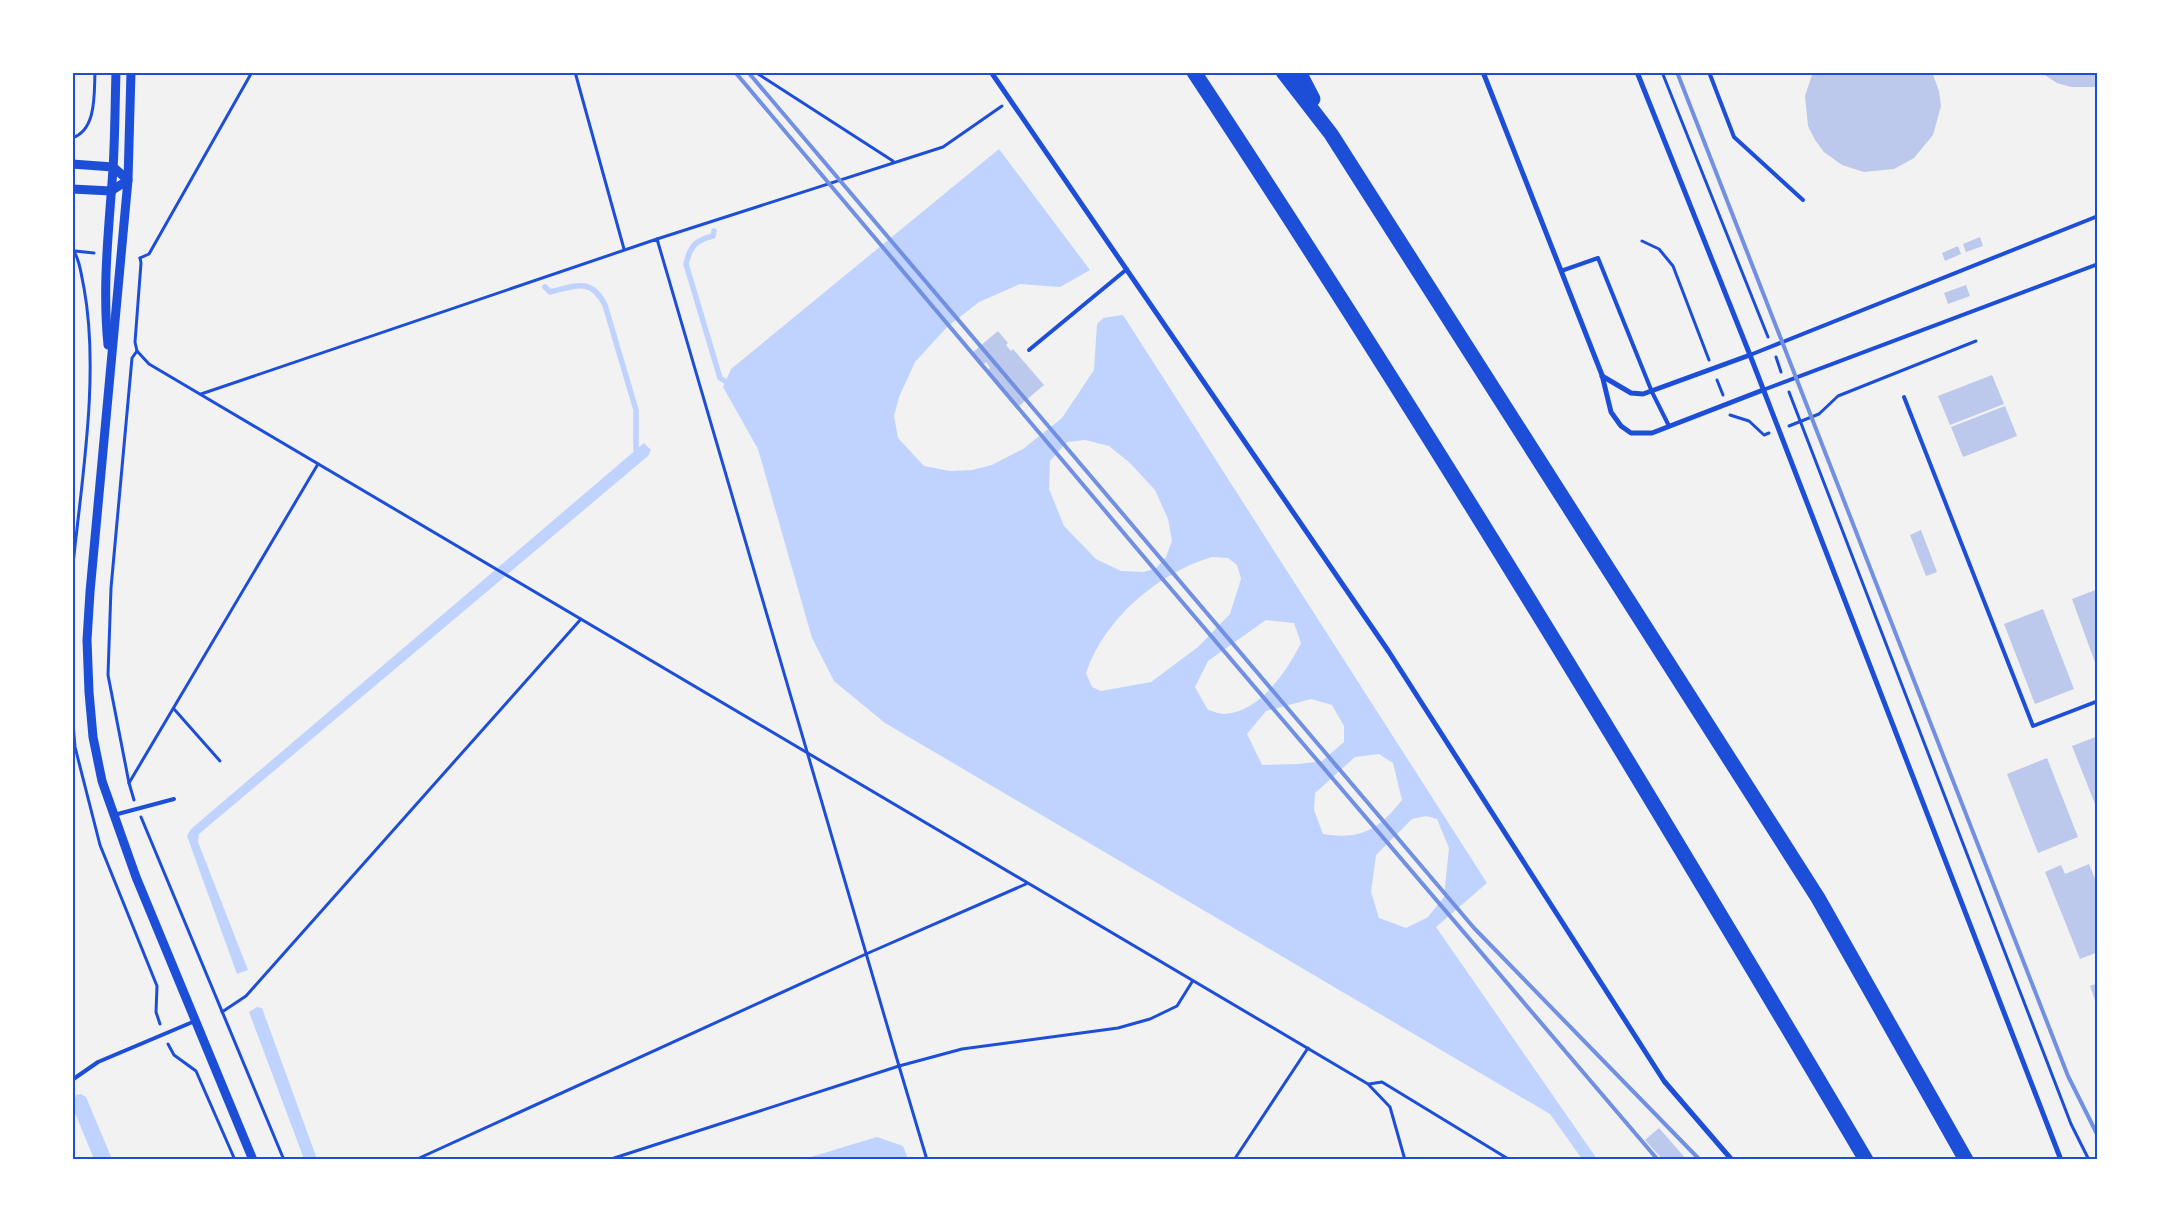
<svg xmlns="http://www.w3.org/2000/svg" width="2170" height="1232" font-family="Jost,sans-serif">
	<rect width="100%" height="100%" fill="#f2f2f2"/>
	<!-- water -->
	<g fill="#bfd3fe" fill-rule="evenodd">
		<path d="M 999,149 L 1090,270 L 1060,287 L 1020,284 L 979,302 L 947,327 L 915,362 L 899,397 L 894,416 L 898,438 L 924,466 L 950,471 L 972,470 L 992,465 L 1023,449 L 1062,418 L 1094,370 L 1097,324 L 1103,318 L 1123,315 L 1487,883 L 1436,927 L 1597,1159 L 1582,1159 L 1550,1114 L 885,723 L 834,681 L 812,638 L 758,449 L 723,387 L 731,369 ZM 1085,440 L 1109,446 L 1130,463 L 1155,490 L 1168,519 L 1172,541 L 1166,557 L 1156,568 L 1144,572 L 1121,571 L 1096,559 L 1064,526 L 1049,489 L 1050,461 L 1067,442 ZM 1212,557 L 1228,558 L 1237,565 L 1241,579 L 1230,614 L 1198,647 L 1151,682 L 1101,691 L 1092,687 L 1086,673 C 1104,619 1158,573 1212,557 ZM 1266,620 L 1294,623 L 1301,643 C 1287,671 1260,712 1224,714 C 1219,714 1213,711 1208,710 L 1195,687 L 1208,661 ZM 1311,699 L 1332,705 L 1344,726 L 1344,742 L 1322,761 L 1299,764 L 1262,765 L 1247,734 L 1266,711 ZM 1379,754 L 1393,763 L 1402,800 C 1378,830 1361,840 1323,834 L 1314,810 L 1315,793 L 1355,757 ZM 1426,816 L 1437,819 L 1449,848 L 1444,897 L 1428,917 L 1406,928 L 1379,918 L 1371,892 L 1376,855 L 1412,819 Z"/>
		<path d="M 644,443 L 651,450 L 648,456 L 199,834 L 198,842 L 248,970 L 237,974 L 187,836 L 191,829 Z"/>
		<path d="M 257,1007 L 262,1008 L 317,1159 L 304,1159 L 249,1012 Z"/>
		<path d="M 81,1094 L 86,1097 L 112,1159 L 94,1159 L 73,1108 L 76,1095 Z"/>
		<path d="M 877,1137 L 903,1146 L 908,1159 L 804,1159 Z"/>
	</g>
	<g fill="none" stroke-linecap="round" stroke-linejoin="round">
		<!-- stream -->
		<g stroke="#bfd3fe" stroke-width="5.5">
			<path d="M 714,231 L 713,236 C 696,240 690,246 686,264 L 720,378 L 725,381"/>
			<path d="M 545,287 L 550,292 C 576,286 591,277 605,305 L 636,410 L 636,450"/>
		</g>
	</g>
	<!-- building -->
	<g fill="#bdc9ec">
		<path d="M 1813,72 L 1932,72 L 1939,91 L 1941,106 L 1933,135 L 1914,158 L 1894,169 L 1864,172 L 1842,165 L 1824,152 L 1815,140 L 1808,126 L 1805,96 Z"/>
		<path d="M 2040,72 L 2098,72 L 2098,87 L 2071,87 L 2057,83 Z"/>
		<path d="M 1980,237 L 1983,246 L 1966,252 L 1963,244 Z"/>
		<path d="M 1958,246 L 1961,254 L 1945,261 L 1942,253 Z"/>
		<path d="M 1966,285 L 1970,296 L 1948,304 L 1944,293 Z"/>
		<path d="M 998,331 L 1008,343 L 1006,345 L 1011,351 L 1013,349 L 1044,385 L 1019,406 L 988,370 L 990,368 L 986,362 L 984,364 L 973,352 Z"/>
		<path d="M 1992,375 L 2004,404 L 1950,425 L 1938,396 Z"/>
		<path d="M 2005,406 L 2017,436 L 1963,457 L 1951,427 Z"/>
		<path d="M 1921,530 L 1937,572 L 1926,576 L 1910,535 Z"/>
		<path d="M 2098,589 L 2098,668 L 2097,668 L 2072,599 Z"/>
		<path d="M 2043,609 L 2074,689 L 2035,704 L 2004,624 Z"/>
		<path d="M 2098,736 L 2098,809 L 2097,809 L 2072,746 Z"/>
		<path d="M 2047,758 L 2078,837 L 2038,853 L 2007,774 Z"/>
		<path d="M 2089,864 L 2098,886 L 2098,952 L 2080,959 L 2045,872 L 2061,865 L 2065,874 Z"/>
		<path d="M 2098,983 L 2098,1006 L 2097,1006 L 2090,986 Z"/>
		<path d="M 1659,1128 L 1687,1160 L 1663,1160 L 1645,1140 Z"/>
	</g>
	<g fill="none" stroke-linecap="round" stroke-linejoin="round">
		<!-- path -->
		<g stroke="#1d4ed8" stroke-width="3">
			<path d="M 575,72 L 624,249"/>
			<path d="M 755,72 L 893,161"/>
			<path d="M 1662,72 L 1768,337"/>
			<path d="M 72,138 C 97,130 94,93 95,72"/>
			<path d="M 657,239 L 943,147 L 1002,106"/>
			<path d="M 1642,241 L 1659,249 L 1673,266 L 1709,360"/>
			<path d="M 72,248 C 80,260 81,274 84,288 C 100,376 81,484 72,574"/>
			<path d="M 75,251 L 94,253"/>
			<path d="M 140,258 L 141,263 L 135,342 L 137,351 L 149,364 L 1368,1084 L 1390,1107 L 1405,1160"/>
			<path d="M 140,258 L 149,254 L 252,72"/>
			<path d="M 1776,357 L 1781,372"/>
			<path d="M 1717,380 L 1723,395"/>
			<path d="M 1789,392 L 2071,1124 L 2089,1160"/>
			<path d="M 201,394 L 657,239 L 899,1066 L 962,1049 L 1118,1028 L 1150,1019 L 1177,1006 L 1192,982"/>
			<path d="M 1730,415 L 1749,421 L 1764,435 L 1769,433"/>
			<path d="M 1789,426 L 1819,414 L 1838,396 L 1976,341"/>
			<path d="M 174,709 L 220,761"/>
			<path d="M 72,712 L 75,747 L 100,845 L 157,986 L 156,1012 L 160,1024"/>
			<path d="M 129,783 L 318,464"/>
			<path d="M 134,800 L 129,783 L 108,675 L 111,588 L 132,358 L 137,351"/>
			<path d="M 141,817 L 284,1160"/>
			<path d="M 222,1012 L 246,996 L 581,619"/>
			<path d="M 168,1044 L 174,1055 L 196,1071 L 235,1160"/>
			<path d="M 1369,1084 L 1382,1082 L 1510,1160"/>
			<path d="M 415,1160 L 866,954 L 1026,884"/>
			<path d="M 608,1160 L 899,1066 L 927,1160"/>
			<path d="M 1234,1160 L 1308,1048"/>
		</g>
		<!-- service -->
		<g stroke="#1d4ed8" stroke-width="4">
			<path d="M 1709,72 L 1734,137 L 1803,200"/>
			<path d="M 1561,271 L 1598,258 L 1652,392 L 1669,426"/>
			<path d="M 1029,350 L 1127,269"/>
			<path d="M 1750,355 L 2098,216"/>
			<path d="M 1763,390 L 2098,264"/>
			<path d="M 1904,397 L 2033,726 L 2098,701"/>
			<path d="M 114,815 L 174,799"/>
			<path d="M 72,1080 L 98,1062 L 195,1021"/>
		</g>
		<!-- minor -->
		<g stroke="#1d4ed8" stroke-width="5">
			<path d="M 991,72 L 1389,652 L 1664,1081 L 1732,1160"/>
			<path d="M 1483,72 L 1602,375 L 1611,412 L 1621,426 L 1631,433 L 1652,433 L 1763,390"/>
			<path d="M 1637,72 L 1750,355 L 2061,1160"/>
			<path d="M 1602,376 L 1631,393 L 1643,394 L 1750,355"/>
		</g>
		<!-- tertiary -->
		<g stroke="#1d4ed8" stroke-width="9">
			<path d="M 131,72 L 128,180 L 90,592 L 87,640 L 89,692 L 93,737 L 102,781 L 136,877 L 253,1160"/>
			<path d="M 72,164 L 113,167 L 128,180 L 111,191 L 72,189"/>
			<path d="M 108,345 C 102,285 109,228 113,169 C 115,137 115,104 116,72"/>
		</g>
		<!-- motorway -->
		<g stroke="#1d4ed8" stroke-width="15">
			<path d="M 1194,72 C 1429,428 1649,793 1866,1160"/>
			<path d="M 1283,72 L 1331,134 L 1818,898 L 1966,1160"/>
			<path d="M 1299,72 L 1313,99"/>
		</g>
		<!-- rail -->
		<g stroke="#7290e2" stroke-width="4">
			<path d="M 735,72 L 1160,576 L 1658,1160"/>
			<path d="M 748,72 L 1474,928 L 1700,1160"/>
			<path d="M 1677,72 L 2068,1076 L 2098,1136"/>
		</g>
	</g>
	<!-- border -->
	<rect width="2170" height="1232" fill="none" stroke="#ffffff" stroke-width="148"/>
	<rect x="74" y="74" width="2022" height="1084" fill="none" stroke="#1d4ed8" stroke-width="2"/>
</svg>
